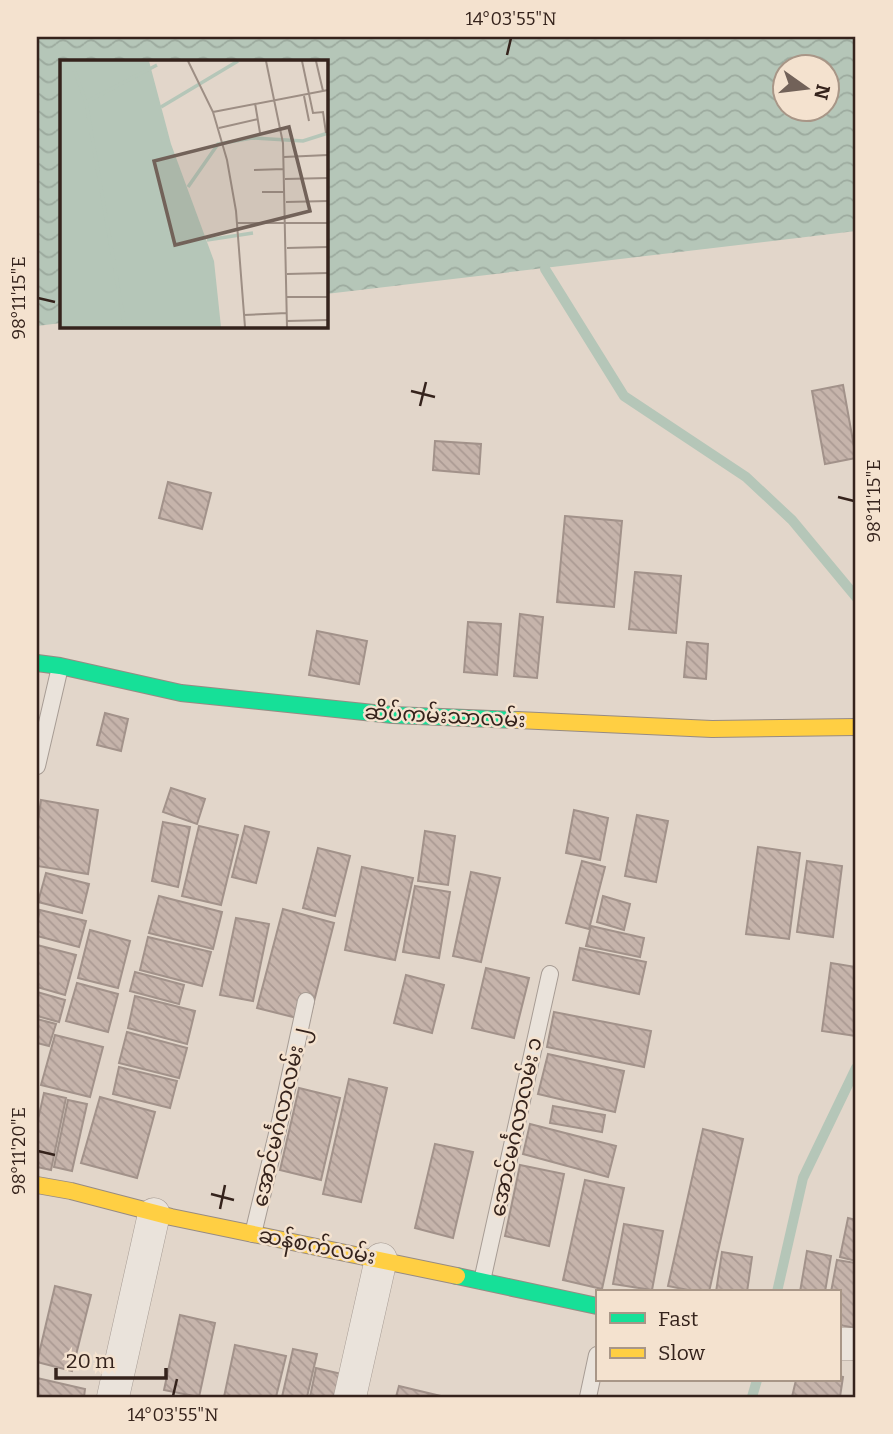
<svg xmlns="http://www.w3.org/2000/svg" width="893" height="1434" font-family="Bitter,'Noto Sans Myanmar',serif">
	<defs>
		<pattern id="water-waves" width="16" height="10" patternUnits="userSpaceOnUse" patternTransform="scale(1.75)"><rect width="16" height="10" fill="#b5c6b8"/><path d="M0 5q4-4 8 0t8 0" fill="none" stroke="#9caa9e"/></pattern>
		<pattern id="building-back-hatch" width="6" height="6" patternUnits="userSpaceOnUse" patternTransform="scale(1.75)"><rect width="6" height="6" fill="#c6b4ab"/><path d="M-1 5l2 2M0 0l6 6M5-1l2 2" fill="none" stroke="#ab9a93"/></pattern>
	</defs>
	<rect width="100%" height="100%" fill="#e2d6ca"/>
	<!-- water -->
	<path fill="url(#water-waves)" fill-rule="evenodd" d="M 37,37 L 856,37 L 856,231 L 326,294 L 326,61 L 61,61 L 61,323 L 37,326 ZM 784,66 L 826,66 L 826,108 L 784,108 Z"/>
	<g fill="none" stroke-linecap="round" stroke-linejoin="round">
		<!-- stream -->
		<g stroke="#b5c6b8" stroke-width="10">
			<path d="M 545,269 L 624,396 L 746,477 L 792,520 L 856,597"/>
			<path d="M 777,1292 L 803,1178 L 856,1068"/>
			<path d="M 752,1397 L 757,1380"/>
		</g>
	</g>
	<!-- building -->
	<g fill="url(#building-back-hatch)" stroke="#a2928a" stroke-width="2">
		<path d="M 843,385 L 856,458 L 825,464 L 812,391 Z"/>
		<path d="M 435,441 L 481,444 L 479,474 L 433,470 Z"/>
		<path d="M 168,482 L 211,493 L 202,529 L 159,518 Z"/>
		<path d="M 565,516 L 622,521 L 614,607 L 557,602 Z"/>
		<path d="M 635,572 L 681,576 L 676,633 L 629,629 Z"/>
		<path d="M 520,614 L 543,617 L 537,678 L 514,676 Z"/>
		<path d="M 468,622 L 501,624 L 497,675 L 464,672 Z"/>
		<path d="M 317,631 L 367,641 L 359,684 L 309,675 Z"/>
		<path d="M 687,642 L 708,644 L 706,679 L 684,677 Z"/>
		<path d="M 105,713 L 128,719 L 121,751 L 97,745 Z"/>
		<path d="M 171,788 L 205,799 L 197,824 L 163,812 Z"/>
		<path d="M 41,800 L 98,810 L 88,874 L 37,866 L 37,828 Z"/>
		<path d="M 574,810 L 608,818 L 600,860 L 566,853 Z"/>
		<path d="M 637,815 L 668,821 L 656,882 L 625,876 Z"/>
		<path d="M 163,822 L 190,827 L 178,887 L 152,881 Z"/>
		<path d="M 199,826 L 238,835 L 221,905 L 182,896 Z"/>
		<path d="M 245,826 L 269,832 L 256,883 L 232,877 Z"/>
		<path d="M 425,831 L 455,836 L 448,885 L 418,881 Z"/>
		<path d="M 758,847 L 800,853 L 789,939 L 746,934 Z"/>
		<path d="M 318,848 L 350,856 L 335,916 L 303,908 Z"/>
		<path d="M 582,861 L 605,867 L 589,929 L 566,923 Z"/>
		<path d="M 807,861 L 842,866 L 833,937 L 797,932 Z"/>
		<path d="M 362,867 L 413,878 L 395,960 L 345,950 Z"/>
		<path d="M 471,872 L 500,878 L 481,962 L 453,956 Z"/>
		<path d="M 46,873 L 89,884 L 82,913 L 38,902 Z"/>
		<path d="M 415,886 L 450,892 L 439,958 L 403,952 Z"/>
		<path d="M 159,896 L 222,912 L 213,949 L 149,933 Z"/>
		<path d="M 603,896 L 630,904 L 624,930 L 597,922 Z"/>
		<path d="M 283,909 L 334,923 L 309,1021 L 257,1008 Z"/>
		<path d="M 40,910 L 86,921 L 79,947 L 37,936 L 37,923 Z"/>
		<path d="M 236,918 L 269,924 L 253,1001 L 220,995 Z"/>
		<path d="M 591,926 L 644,938 L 640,957 L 586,946 Z"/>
		<path d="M 90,930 L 130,941 L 118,988 L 78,978 Z"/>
		<path d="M 148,937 L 211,952 L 202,986 L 140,970 Z"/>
		<path d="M 37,945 L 76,955 L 65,995 L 37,987 Z"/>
		<path d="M 580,948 L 646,962 L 639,994 L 573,980 Z"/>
		<path d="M 831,963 L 856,967 L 856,1036 L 822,1031 Z"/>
		<path d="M 486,968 L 529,978 L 514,1038 L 472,1028 Z"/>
		<path d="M 135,972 L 184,985 L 179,1004 L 130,991 Z"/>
		<path d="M 406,975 L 444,985 L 432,1033 L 394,1023 Z"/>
		<path d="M 77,983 L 118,994 L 108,1032 L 66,1021 Z"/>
		<path d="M 37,992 L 65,1000 L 59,1022 L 37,1016 Z"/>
		<path d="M 135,996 L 195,1011 L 187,1044 L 128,1028 Z"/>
		<path d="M 554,1012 L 651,1031 L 644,1067 L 547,1047 Z"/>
		<path d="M 37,1019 L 56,1024 L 49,1046 L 37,1043 Z"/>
		<path d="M 127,1032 L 187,1048 L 179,1078 L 119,1063 Z"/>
		<path d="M 55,1035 L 103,1047 L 90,1097 L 41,1085 Z"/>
		<path d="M 548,1054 L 624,1071 L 615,1112 L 538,1094 Z"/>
		<path d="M 119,1067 L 177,1081 L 170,1108 L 113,1094 Z"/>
		<path d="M 349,1079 L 387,1088 L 361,1202 L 323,1194 Z"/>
		<path d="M 299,1088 L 340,1098 L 321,1180 L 280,1170 Z"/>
		<path d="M 44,1093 L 66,1098 L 51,1170 L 37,1167 L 37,1124 Z"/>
		<path d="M 100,1097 L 155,1112 L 137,1178 L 81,1163 Z"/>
		<path d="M 68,1100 L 87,1104 L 72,1171 L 54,1167 Z"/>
		<path d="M 553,1106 L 605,1115 L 602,1132 L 550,1123 Z"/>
		<path d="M 530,1124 L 616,1146 L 608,1177 L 523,1154 Z"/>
		<path d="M 703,1129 L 743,1139 L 709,1292 L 698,1292 L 668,1286 Z"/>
		<path d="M 435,1144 L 473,1152 L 453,1238 L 415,1228 Z"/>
		<path d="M 520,1165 L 564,1174 L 549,1246 L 505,1236 Z"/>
		<path d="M 585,1180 L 624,1188 L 602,1289 L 563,1280 Z"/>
		<path d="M 848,1218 L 856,1220 L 856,1261 L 840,1257 Z"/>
		<path d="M 624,1224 L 663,1231 L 652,1290 L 613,1284 Z"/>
		<path d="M 807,1251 L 831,1256 L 825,1292 L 800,1292 Z"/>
		<path d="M 722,1252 L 752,1257 L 747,1292 L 716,1292 Z"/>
		<path d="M 837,1260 L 856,1263 L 856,1328 L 839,1325 L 839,1292 L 831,1292 Z"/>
		<path d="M 55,1286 L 91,1295 L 72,1371 L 37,1362 Z"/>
		<path d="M 180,1315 L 215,1323 L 199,1397 L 164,1390 Z"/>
		<path d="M 235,1345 L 286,1356 L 276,1397 L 224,1397 Z"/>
		<path d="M 293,1349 L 317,1354 L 307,1397 L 282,1397 Z"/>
		<path d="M 316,1368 L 350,1376 L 345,1397 L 310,1397 Z"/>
		<path d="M 839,1376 L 843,1377 L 840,1397 L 792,1397 L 796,1380 L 839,1380 Z"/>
		<path d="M 37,1378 L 85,1389 L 84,1397 L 37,1397 Z"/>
		<path d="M 399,1386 L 445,1397 L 396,1397 Z"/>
	</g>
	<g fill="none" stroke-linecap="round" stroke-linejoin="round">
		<defs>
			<g id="lane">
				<path d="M 37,766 L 60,667"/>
				<path d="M 253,1234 L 281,1117 L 306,1001"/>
				<path d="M 482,1281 L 550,974"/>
				<path d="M 588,1397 L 597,1355"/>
			</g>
			<g id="street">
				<path d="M 839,1344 L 856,1344"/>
				<path d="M 113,1397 L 154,1214"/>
				<path d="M 350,1397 L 381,1259"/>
			</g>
			<g id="fast">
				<path d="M 37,663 L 60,666 L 181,693 L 393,715 L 517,720"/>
				<path d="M 457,1276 L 597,1306"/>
			</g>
			<g id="slow">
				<path d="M 517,720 L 712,729 L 856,727"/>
				<path d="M 37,1185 L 71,1191 L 171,1217 L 457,1276"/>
			</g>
		</defs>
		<!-- lane casing -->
		<use href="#lane" stroke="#a79c94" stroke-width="18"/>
		<!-- street casing -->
		<use href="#street" stroke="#a79c94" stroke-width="33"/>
		<!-- fast casing -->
		<use href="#fast" stroke="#978b83" stroke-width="18"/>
		<!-- slow casing -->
		<use href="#slow" stroke="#978b83" stroke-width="18"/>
		<!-- lane -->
		<use href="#lane" stroke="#eae3db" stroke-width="16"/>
		<!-- street -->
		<use href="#street" stroke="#eae3db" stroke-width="32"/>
		<!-- fast -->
		<use href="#fast" stroke="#16e098" stroke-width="16"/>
		<!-- slow -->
		<use href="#slow" stroke="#ffcf43" stroke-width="16"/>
	</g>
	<!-- ticks -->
	<path fill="none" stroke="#35231c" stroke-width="2.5" d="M 507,55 L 511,38M 38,298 L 55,302M 411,391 L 435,397M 420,406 L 426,382M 838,497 L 854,501M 38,1151 L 55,1155M 211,1194 L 234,1200M 220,1209 L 225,1185M 173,1396 L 177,1379"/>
	<g text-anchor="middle" stroke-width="5" stroke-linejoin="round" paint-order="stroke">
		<!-- street labels -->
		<g font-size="21" fill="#35231c" stroke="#f4e2cf">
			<text transform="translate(445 716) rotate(3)" y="7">ဆိပ်ကမ်းသာလမ်း</text>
			<text transform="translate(280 1117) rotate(-77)" y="7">အောင်မင်္ဂလာလမ်း ၂</text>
			<text transform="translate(516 1127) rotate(-78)" y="7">အောင်မင်္ဂလာလမ်း ၁</text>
			<text transform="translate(317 1246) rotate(11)" y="7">ဆန်စက်လမ်း</text>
		</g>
	</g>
	<!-- overview -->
	<g transform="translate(60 60)">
		<rect width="268" height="268" fill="#e2d6ca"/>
		<path d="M 0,1 L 89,1 L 111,84 L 154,201 L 161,267 L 0,267 Z" fill="#b5c6b8"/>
		<path fill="none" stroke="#b5c6b8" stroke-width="3.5" d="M 11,1 L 26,42 L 97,5M 26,42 L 65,267M 101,47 L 178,1M 128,127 L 158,84 L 192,78 L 243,81 L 268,73M 147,180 L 193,173"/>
		<path fill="none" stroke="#9d8e84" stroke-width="2" d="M 128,1 L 153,52 L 167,100 L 176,151 L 185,267M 206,1 L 223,83 L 227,267M 242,1 L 253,53 L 263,52 L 266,73M 256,1 L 263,31M 244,36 L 249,61M 195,43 L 200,73M 153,52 L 268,30M 159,68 L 198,59M 224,97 L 268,95M 194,110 L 224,109M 225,119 L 268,118M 202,132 L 225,132M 226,142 L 268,141M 176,163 L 268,163M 227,188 L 268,187M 227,214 L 268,213M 227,237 L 268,237M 184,255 L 227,253M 227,261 L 268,260"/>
		<path fill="#726259" fill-opacity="0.15" stroke="#726259" stroke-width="3.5" d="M 229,67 L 250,151 L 115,185 L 94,101 Z"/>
		<rect width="268" height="268" fill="none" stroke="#35231c" stroke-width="3.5"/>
	</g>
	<!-- border -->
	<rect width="893" height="1434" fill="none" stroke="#f4e2cf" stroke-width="77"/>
	<!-- legend -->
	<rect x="596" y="1290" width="245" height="91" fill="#f4e2cf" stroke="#a89687" stroke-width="2"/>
	<rect x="610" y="1313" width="35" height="10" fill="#16e098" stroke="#a89687" stroke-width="2"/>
	<text x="658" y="1326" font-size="21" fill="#35231c">Fast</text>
	<rect x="610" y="1348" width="35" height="10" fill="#ffcf43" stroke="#a89687" stroke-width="2"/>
	<text x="658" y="1360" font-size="21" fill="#35231c">Slow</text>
	<!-- north arrow -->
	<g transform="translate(806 88) rotate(104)"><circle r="33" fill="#f4e2cf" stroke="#a89687" stroke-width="2"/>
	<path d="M0-5L12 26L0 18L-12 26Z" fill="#726259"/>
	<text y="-10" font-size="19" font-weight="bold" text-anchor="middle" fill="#35231c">N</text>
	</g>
	<!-- scale -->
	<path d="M56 1368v10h110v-10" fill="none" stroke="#35231c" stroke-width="3.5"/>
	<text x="66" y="1368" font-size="21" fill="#35231c" stroke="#f4e2cf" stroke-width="5" paint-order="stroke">20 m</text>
	<rect x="38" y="38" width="816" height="1358" fill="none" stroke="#35231c" stroke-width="2.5"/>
	<g font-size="18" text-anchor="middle" fill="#35231c">
		<text x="511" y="25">14°03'55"N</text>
		<text transform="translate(19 298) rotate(-90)" y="6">98°11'15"E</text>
		<text transform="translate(874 501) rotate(-90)" y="6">98°11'15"E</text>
		<text transform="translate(19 1151) rotate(-90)" y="6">98°11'20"E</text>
		<text x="173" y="1421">14°03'55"N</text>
	</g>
</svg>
